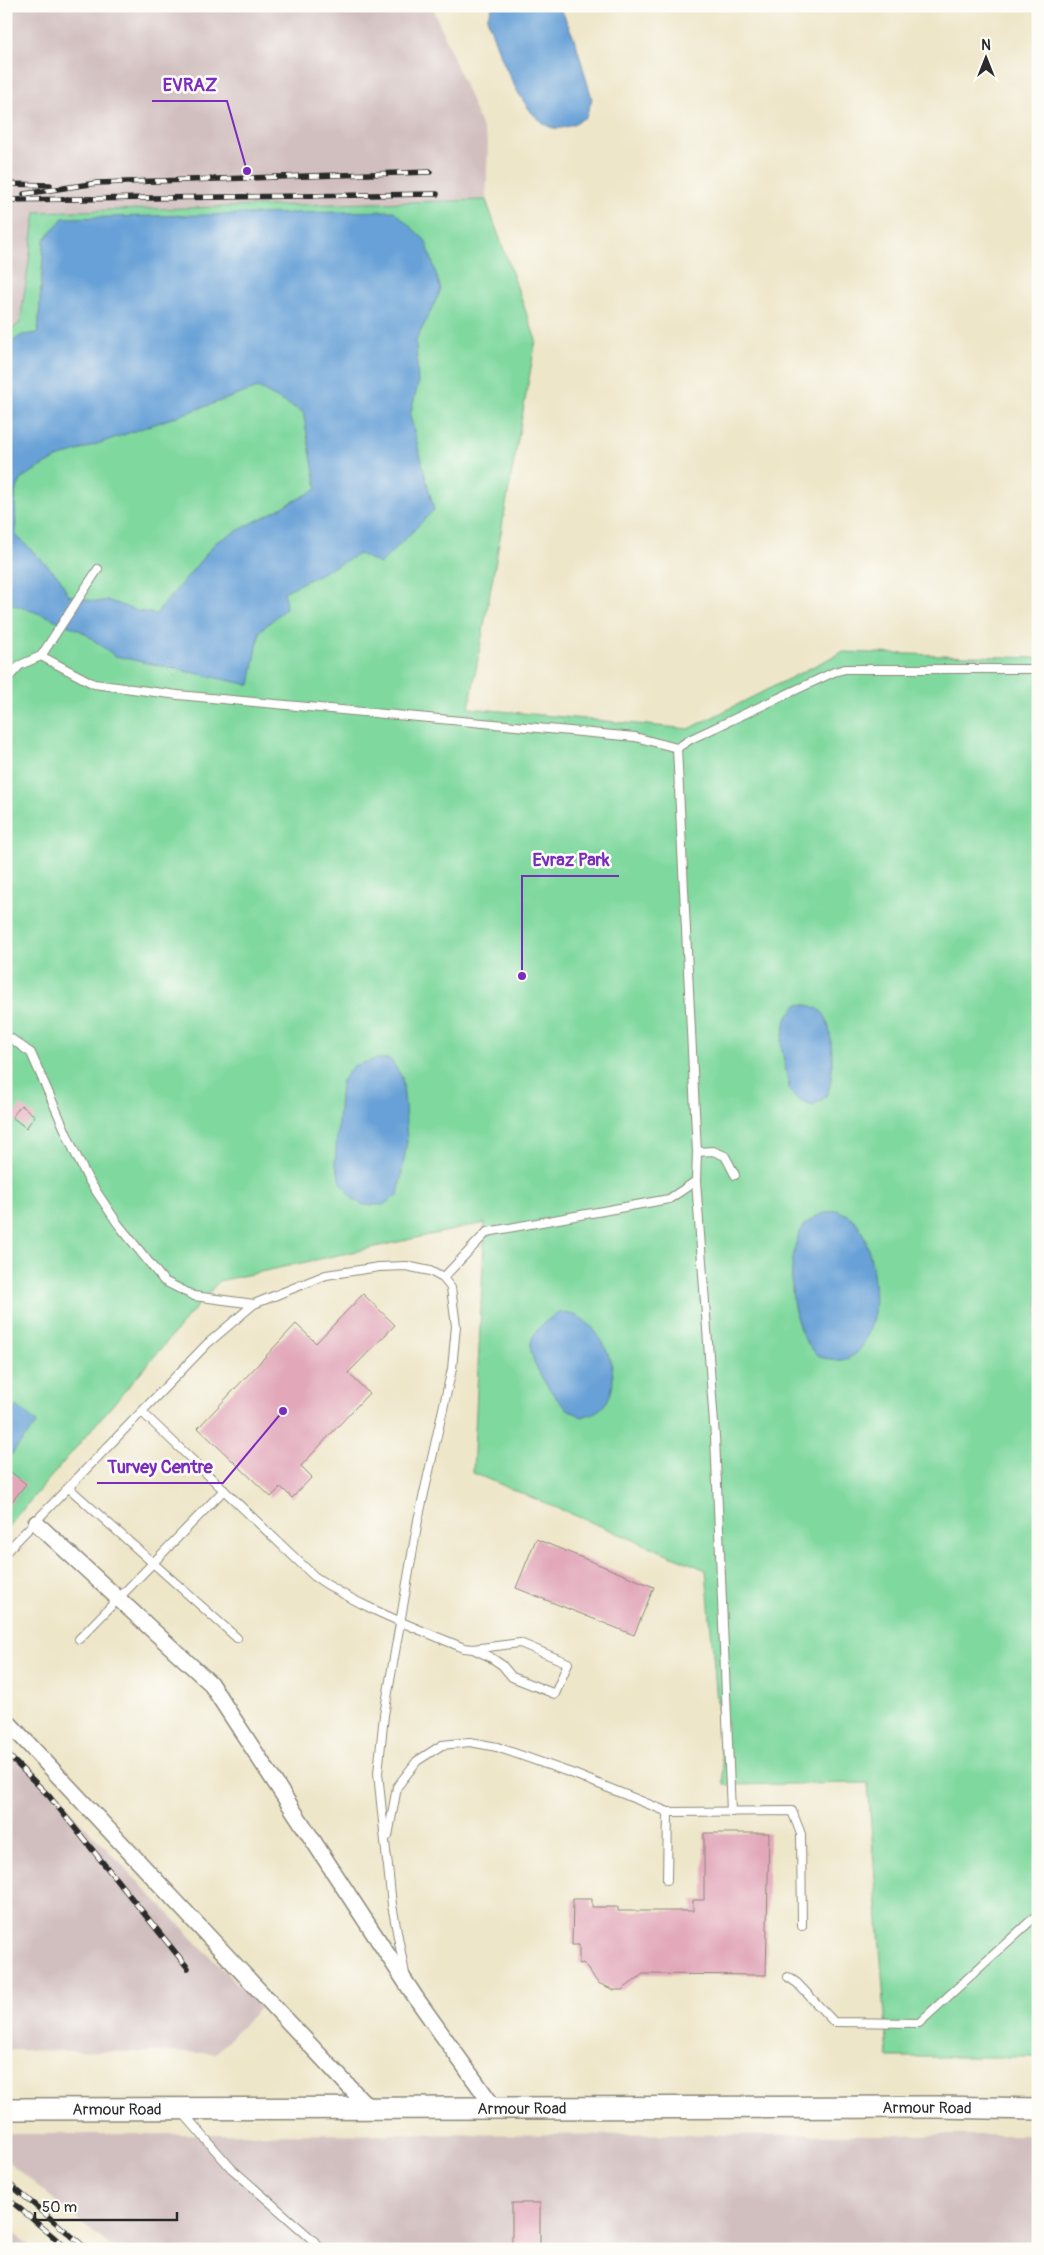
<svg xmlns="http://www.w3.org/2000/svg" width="1044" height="2255" font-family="Pangolin,sans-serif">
	<rect width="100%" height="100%" fill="#fdfcf7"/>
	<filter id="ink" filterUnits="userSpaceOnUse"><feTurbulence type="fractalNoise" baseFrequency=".02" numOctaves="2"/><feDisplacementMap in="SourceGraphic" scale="10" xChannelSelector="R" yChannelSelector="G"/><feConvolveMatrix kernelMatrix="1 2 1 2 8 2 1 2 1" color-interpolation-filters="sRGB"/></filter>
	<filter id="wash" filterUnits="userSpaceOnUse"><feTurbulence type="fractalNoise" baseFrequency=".0096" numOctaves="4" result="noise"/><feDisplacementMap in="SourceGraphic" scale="20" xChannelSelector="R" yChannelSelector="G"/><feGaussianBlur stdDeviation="1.12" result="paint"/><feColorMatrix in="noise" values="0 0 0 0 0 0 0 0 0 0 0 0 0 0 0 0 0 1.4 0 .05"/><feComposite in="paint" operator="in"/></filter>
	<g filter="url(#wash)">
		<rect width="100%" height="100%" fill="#eee6c9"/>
		<!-- industrial -->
		<g fill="#d1bfbf">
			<path d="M 6,6 L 432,6 L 488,142 L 486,200 L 36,212 L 20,323 L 6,333 Z"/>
			<path d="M 6,1745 L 260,2008 L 216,2053 L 6,2050 Z"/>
			<path d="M 6,2134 L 1038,2135 L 1038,2249 L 114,2249 L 6,2160 Z"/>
			<path d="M 6,2226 L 33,2249 L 6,2249 Z"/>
		</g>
		<!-- green -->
		<path fill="#7fd89e" stroke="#558264" d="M 486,200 L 536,340 L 469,708 L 689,729 L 842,652 L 1038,658 L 1038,2057 L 888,2057 L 868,1783 L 724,1785 L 706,1570 L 473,1473 L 485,1223 L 219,1281 L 6,1529 L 6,333 L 20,323 L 36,212 Z"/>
		<!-- water -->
		<g fill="#68a1d7" stroke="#4a6681" fill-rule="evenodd">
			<path d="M 493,6 L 560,6 L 576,43 L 592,99 L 586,117 C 577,122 565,130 553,128 C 522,120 496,46 487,18 Z"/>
			<path d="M 394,211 L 426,241 L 441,290 L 416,341 L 418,385 L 410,415 L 434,510 L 380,564 L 359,554 L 284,592 L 286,608 L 260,631 L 250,685 L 115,656 L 83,632 L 49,617 L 6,602 L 6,346 L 22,335 L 38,333 L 44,240 L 63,218 ZM 258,388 L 303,412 L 317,489 L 216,542 L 156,614 L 137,611 L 107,600 L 97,602 L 68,595 L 60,578 L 16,535 L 15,492 L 23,477 L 57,458 Z"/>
			<path d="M 798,1004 C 808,1005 819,1006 825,1016 C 833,1032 836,1082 825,1097 C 823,1100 816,1103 813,1106 L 800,1101 L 790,1092 L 781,1045 L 786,1019 Z"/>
			<path d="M 377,1059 L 390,1059 L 402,1077 L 405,1105 L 407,1142 L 398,1195 L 383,1205 L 362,1205 L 353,1199 L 342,1184 L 335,1163 L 341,1082 L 353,1066 Z"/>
			<path d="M 838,1210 C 843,1213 852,1217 856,1222 C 872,1241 878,1295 873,1318 C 871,1326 867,1336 864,1343 C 859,1353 851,1359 841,1360 C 789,1368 782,1260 802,1229 C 811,1216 823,1213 838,1210 Z"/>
			<path d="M 560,1312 C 566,1314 574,1314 579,1317 C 606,1332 628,1386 600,1409 C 595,1413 588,1415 582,1417 C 577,1414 570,1411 565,1407 C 552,1396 524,1356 532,1339 C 538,1326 548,1319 560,1312 Z"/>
			<path d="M 17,1406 L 37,1423 L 6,1461 L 6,1420 Z"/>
		</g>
		<g id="blocks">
			<!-- building -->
			<g fill="#e2a8ba">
				<path d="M 21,1105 L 35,1116 L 26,1128 L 12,1117 Z"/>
				<path d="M 363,1294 L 395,1325 L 348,1373 L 369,1393 L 301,1466 L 312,1477 L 292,1498 L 281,1487 L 271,1497 L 198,1428 L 296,1324 L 316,1343 Z"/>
				<path d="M 6,1468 L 26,1484 L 6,1509 Z"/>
				<path d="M 536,1539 L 654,1587 L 634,1635 L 516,1588 Z"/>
				<path d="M 704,1833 L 769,1833 L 766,1975 L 643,1974 L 622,1990 L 614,1990 L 598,1983 L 583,1963 L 579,1964 L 579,1945 L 572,1945 L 573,1899 L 592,1899 L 592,1907 L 618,1907 L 618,1911 L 693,1911 L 693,1900 L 704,1900 Z"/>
				<rect x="512" y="2203" width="28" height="46"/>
			</g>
		</g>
	</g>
	<g filter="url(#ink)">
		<use href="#blocks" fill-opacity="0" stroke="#8c887a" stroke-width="1"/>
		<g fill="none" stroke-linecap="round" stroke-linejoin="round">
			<defs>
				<g id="lane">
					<path d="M 41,656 L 94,684 L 178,695 L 635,737 L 677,748 L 691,739 L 834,672 L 845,669 L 1038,669"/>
					<path d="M 6,680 L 20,665 L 41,656 L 98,569"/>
					<path d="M 6,1035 L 31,1053 L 76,1155 L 88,1179 L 118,1224 L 164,1281 L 194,1296 L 254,1304"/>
					<path d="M 697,1152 L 713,1151 L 725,1156 L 735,1175"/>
					<path d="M 696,1181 L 715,1437 L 731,1812"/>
					<path d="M 443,1278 L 487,1232 L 669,1199 L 696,1181 L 697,1152 L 677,748"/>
					<path d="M 142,1412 L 314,1576 C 359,1607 413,1627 464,1648 L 473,1649 L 520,1643 L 568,1663 L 555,1694 L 512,1677 L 502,1665 L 490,1657 L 473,1649"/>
					<path d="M 69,1488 L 237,1638"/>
					<path d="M 6,1552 L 207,1344 L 254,1304 L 326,1275 L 379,1267 L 406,1266 L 430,1271 L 443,1278 L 451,1288 L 456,1326 L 452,1369 L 418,1520 L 384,1715 L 378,1773 L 387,1861"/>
					<path d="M 79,1639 L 224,1490"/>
					<path d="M 668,1812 L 792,1811 L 801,1834 L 802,1926"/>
					<path d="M 388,1836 L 397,1787 L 417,1761 L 442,1745 L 470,1742 L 497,1747 L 574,1774 L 668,1812 L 667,1880"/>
					<path d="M 387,1857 L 392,1905 L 405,1974"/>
					<path d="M 788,1977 L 797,1983 L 834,2022 L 919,2023 L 1038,1914"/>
					<path d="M 183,2113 L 231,2168 L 323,2249"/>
				</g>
				<g id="street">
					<path d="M 36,1523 L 210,1683 L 416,1998 L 495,2109"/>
					<path d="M 6,1720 L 370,2109"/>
				</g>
				<g id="secondary">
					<path id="s1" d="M 6,2109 L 937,2107 L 1038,2109"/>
				</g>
			</defs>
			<!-- lane casing -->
			<use href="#lane" stroke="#8c887a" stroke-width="10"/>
			<!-- street casing -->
			<use href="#street" stroke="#8c887a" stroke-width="18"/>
			<!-- secondary casing -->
			<use href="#secondary" stroke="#8c887a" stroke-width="24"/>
			<!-- lane -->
			<use href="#lane" stroke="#fff" stroke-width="8"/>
			<!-- street -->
			<use href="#street" stroke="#fff" stroke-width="15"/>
			<!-- secondary -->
			<use href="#secondary" stroke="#fff" stroke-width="21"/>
			<defs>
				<g id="rail">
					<path d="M 6,184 L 50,185"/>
					<path d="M 24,194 L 97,183 L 430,172"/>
					<path d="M 6,200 L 437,194"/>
					<path d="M 6,1753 L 49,1796 L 188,1968"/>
					<path d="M 6,2181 L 87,2249"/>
					<path d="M 6,2197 L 68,2249"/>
				</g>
			</defs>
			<!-- rail casing -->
			<use href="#rail" stroke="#2b2b2b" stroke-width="5.5"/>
			<!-- rail -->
			<use href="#rail" stroke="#fdfcf7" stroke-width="4" stroke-dasharray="11" stroke-linecap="butt"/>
		</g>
	</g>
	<g text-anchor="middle" stroke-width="5" stroke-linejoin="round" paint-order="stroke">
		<!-- street labels -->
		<g font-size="16" fill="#2b2b2b" stroke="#fdfcf7">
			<text dy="6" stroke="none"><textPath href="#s1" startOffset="921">Armour Road</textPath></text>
			<text dy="6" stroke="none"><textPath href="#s1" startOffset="516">Armour Road</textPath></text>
			<text dy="6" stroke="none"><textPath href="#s1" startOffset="111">Armour Road</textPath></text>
		</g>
	</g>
	<!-- callouts -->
	<path fill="none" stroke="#7b2cbf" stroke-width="2" d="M247 171L227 101H152M522 976L522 876H619M283 1411L223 1483H97"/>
	<g fill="#7b2cbf" stroke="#fdfcf7" stroke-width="2">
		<circle cx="247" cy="171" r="5"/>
		<circle cx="522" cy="976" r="5"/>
		<circle cx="283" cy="1411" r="5"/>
	</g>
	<g font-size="18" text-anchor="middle" font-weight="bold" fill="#7b2cbf" stroke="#fdfcf7" stroke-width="5" stroke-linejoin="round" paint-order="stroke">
		<text x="190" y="91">EVRAZ</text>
		<text x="571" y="866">Evraz Park</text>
		<text x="160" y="1473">Turvey Centre</text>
	</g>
	<!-- margin -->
	<rect width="1044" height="2255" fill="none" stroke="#fdfcf7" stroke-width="25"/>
	<!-- north arrow -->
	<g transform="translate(986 58)" stroke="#fdfcf7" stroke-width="4" paint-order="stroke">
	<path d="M0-4L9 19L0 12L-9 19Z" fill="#2b2b2b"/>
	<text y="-8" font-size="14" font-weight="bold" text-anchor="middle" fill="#2b2b2b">N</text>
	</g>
	<!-- scale -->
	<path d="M35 2212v8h142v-8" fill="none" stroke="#2b2b2b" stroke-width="2.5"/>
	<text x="42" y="2212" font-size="15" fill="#2b2b2b" stroke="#fdfcf7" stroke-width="4" paint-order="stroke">50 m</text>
</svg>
